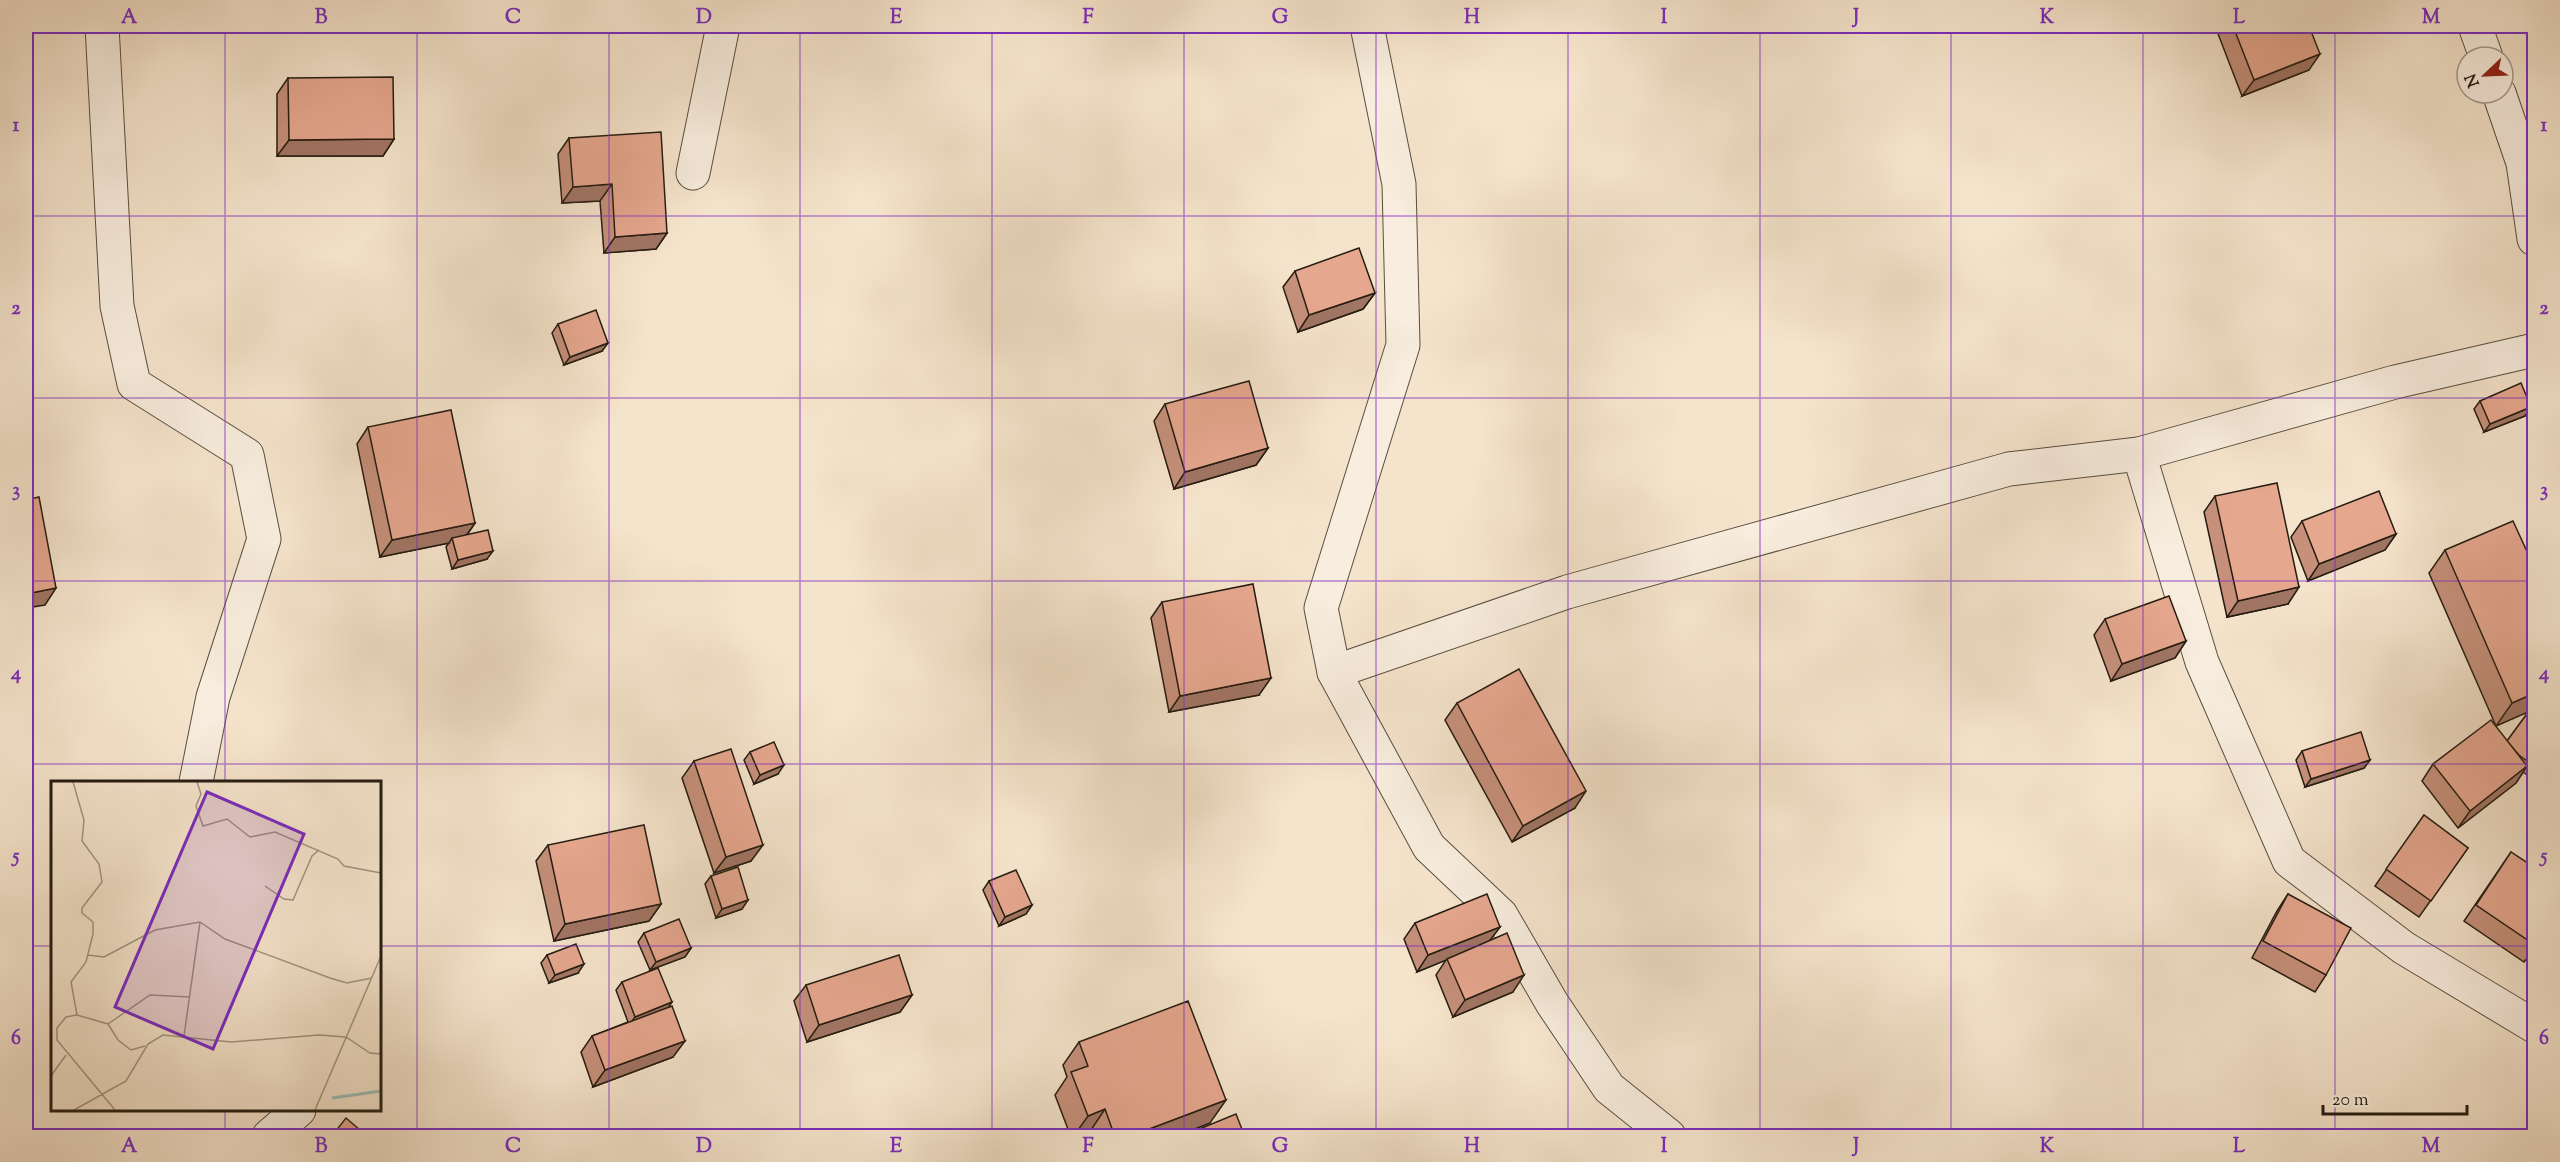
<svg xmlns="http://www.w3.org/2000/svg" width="2560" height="1162" font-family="'Sorts Mill Goudy',serif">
	<rect width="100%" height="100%" fill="#f5e4cc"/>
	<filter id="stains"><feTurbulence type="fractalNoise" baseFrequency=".00333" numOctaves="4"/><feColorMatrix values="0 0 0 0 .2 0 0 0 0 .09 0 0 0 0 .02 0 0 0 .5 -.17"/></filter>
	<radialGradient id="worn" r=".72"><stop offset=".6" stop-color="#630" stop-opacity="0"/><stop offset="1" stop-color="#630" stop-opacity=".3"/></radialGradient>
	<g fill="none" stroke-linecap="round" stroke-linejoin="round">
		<defs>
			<g id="minor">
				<path d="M 102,26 L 117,306 L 134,384 L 247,455 L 264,539 L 213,697 L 196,782"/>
				<path d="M 1367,26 L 1399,184 L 1403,345 L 1321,608 L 1334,672 L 1429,847 L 1501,915 L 1552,1003 L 1609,1088 L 1669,1136"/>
				<path d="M 2475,26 L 2486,57"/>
				<path d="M 2499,93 L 2523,163 L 2534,239"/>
				<path d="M 693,173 L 723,26"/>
				<path d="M 2139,454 L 2202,662 L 2289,861 L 2404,948 L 2534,1026"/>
				<path d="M 1334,672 L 1567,592 L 2009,469 L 2139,454 L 2395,382 L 2534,350"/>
				<path d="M 269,1136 L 299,1110"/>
			</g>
		</defs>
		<!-- minor casing -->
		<use href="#minor" stroke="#594e40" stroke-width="35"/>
		<!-- minor -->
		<use href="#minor" stroke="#f8edde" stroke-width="33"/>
	</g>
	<!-- wall -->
	<g fill="#c6907b" stroke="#251c11" stroke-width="1.5">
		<path d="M 2215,26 L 2309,26 L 2309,70 L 2242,96 Z"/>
		<path d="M 288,78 L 394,139 L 383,156 L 277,156 L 277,94 Z"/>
		<path d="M 569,138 L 667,233 L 656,249 L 604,253 L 600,201 L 562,203 L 558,154 Z"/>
		<path d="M 1295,271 L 1375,293 L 1363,309 L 1298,332 L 1283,287 Z"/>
		<path d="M 558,324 L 602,351 L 564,365 L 552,333 Z"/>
		<path d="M 2480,401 L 2525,416 L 2484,432 L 2474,409 Z"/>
		<path d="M 1165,404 L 1268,448 L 1256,465 L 1174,489 L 1154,421 Z"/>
		<path d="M 368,427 L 475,523 L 467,535 L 487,559 L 452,569 L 446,547 L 449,543 L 380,557 L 357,444 Z"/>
		<path d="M 2215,496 L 2288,604 L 2227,617 L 2204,512 Z"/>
		<path d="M 2302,521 L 2396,534 L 2385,550 L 2308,581 L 2291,537 Z"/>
		<path d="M 2445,550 L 2535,569 L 2535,709 L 2530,711 L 2535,715 L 2535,781 L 2523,772 L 2516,783 L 2458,828 L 2422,781 L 2433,764 L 2507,741 L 2529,711 L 2496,726 L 2429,573 Z"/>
		<path d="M 1162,602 L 1259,695 L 1169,712 L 1151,618 Z"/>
		<path d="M 2105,619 L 2186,641 L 2175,658 L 2111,681 L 2094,635 Z"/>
		<path d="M 1457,703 L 1575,808 L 1512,842 L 1445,720 Z"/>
		<path d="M 2302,751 L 2370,760 L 2364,768 L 2305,787 L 2296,760 Z"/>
		<path d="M 750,752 L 778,774 L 754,784 L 744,760 Z"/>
		<path d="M 694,761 L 751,861 L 714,873 L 682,778 Z"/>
		<path d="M 2424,815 L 2468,848 L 2419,917 L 2375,886 Z"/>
		<path d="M 548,845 L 661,904 L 649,921 L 554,941 L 536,861 Z"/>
		<path d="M 2511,852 L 2535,868 L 2535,948 L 2524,962 L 2464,921 Z"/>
		<path d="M 711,876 L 742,909 L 716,918 L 705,884 Z"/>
		<path d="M 989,881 L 1032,905 L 1026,914 L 999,926 L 983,890 Z"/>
		<path d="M 2288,894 L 2326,975 L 2315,992 L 2252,958 L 2277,911 Z"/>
		<path d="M 1415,923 L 1500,927 L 1490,940 L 1513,992 L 1453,1017 L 1436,975 L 1446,960 L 1417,972 L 1404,939 Z"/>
		<path d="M 644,933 L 691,948 L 685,957 L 650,970 L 638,942 Z"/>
		<path d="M 547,955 L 578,973 L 549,983 L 541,963 Z"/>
		<path d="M 622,982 L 668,1008 L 673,1057 L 593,1087 L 581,1052 L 592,1036 L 628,1022 L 616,990 Z"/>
		<path d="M 806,985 L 912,995 L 900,1012 L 807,1042 L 794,1001 Z"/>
		<path d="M 1079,1042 L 1210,1123 L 1174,1137 L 1090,1137 L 1089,1133 L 1078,1137 L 1071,1137 L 1055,1095 L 1067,1077 L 1063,1065 Z"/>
	</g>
	<!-- shaded-wall -->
	<g fill="#a17564" stroke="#251c11" stroke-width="1.5">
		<path d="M 2320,54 L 2309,70 L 2242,96 L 2254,80 Z"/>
		<path d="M 394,139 L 383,156 L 277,156 L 289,140 Z"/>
		<path d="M 612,184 L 600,201 L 562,203 L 573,187 Z"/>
		<path d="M 667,233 L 656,249 L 604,253 L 615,237 Z"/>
		<path d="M 1375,293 L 1363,309 L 1298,332 L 1309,315 Z"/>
		<path d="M 608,343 L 602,351 L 564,365 L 570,357 Z"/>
		<path d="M 2531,407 L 2525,416 L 2484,432 L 2490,424 Z"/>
		<path d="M 1268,448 L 1256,465 L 1174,489 L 1185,472 Z"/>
		<path d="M 475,523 L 463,540 L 452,538 L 449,543 L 380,557 L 392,540 Z"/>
		<path d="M 2396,534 L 2385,550 L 2308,581 L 2319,564 Z"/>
		<path d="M 493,551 L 487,559 L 452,569 L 458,560 Z"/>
		<path d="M 2299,587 L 2288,604 L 2227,617 L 2238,601 Z"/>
		<path d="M 56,588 L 45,605 L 26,608 L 26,594 Z"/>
		<path d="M 2186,641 L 2175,658 L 2111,681 L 2122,664 Z"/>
		<path d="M 1271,678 L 1259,695 L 1169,712 L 1180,696 Z"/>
		<path d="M 2535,693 L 2535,709 L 2496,726 L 2512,703 Z"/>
		<path d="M 2370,760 L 2364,768 L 2305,787 L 2311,779 Z"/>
		<path d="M 784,765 L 778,774 L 754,784 L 760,775 Z"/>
		<path d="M 2527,766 L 2516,783 L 2458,828 L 2470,811 Z"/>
		<path d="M 1586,791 L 1575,808 L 1512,842 L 1523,826 Z"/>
		<path d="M 763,845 L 751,861 L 714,873 L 726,857 Z"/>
		<path d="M 748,900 L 742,909 L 716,918 L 722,909 Z"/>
		<path d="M 661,904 L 649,921 L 554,941 L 565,924 Z"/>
		<path d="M 1032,905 L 1026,914 L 999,926 L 1005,917 Z"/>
		<path d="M 1500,927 L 1488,943 L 1417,972 L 1428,955 Z"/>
		<path d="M 691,948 L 685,957 L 650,970 L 656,962 Z"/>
		<path d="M 584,964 L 578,973 L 549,983 L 555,975 Z"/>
		<path d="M 1524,975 L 1513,992 L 1453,1017 L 1465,1000 Z"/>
		<path d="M 912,995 L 900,1012 L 807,1042 L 819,1025 Z"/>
		<path d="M 672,1002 L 666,1011 L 629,1025 L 635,1017 Z"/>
		<path d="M 685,1041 L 673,1057 L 593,1087 L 605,1070 Z"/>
		<path d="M 1226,1100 L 1210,1123 L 1174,1137 L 1128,1137 Z"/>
		<path d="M 1105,1109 L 1089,1133 L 1078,1137 L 1073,1137 L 1088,1116 Z"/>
	</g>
	<!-- building -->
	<g fill="#e6a78f" stroke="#251c11" stroke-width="1.5">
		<path d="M 2233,26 L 2309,26 L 2320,54 L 2254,80 Z"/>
		<path d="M 393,77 L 394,139 L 289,140 L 288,78 Z"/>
		<path d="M 661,132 L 667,233 L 615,237 L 612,184 L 573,187 L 569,138 Z"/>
		<path d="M 1359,248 L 1375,293 L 1309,315 L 1295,271 Z"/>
		<path d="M 596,310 L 608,343 L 570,357 L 558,324 Z"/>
		<path d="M 1249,381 L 1268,448 L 1185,472 L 1165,404 Z"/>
		<path d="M 2521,383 L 2531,407 L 2490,424 L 2480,401 Z"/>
		<path d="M 451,410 L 475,523 L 392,540 L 368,427 Z"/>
		<path d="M 2277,483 L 2299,587 L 2238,601 L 2215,496 Z"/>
		<path d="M 2379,491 L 2396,534 L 2319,564 L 2302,521 Z"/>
		<path d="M 39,497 L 56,588 L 26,594 L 26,500 Z"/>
		<path d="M 2513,521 L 2535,569 L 2535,693 L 2512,703 L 2445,550 Z"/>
		<path d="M 488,530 L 493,551 L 458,560 L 452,538 Z"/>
		<path d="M 1253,584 L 1271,678 L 1180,696 L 1162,602 Z"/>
		<path d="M 2169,596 L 2186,641 L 2122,664 L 2105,619 Z"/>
		<path d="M 1519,669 L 1586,791 L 1523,826 L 1457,703 Z"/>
		<path d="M 2529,711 L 2535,715 L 2535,767 L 2519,755 L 2507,741 Z"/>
		<path d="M 2491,720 L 2527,766 L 2470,811 L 2433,764 Z"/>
		<path d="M 2361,732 L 2370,760 L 2311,779 L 2302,751 Z"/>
		<path d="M 774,742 L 784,765 L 760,775 L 750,752 Z"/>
		<path d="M 731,749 L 763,845 L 726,857 L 694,761 Z"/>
		<path d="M 2424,815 L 2468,848 L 2431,901 L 2386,869 Z"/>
		<path d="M 644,825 L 661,904 L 565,924 L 548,845 Z"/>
		<path d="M 2511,852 L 2535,868 L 2535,945 L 2476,905 Z"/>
		<path d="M 738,867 L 748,900 L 722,909 L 711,876 Z"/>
		<path d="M 1016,870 L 1032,905 L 1005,917 L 989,881 Z"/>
		<path d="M 1487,894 L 1500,927 L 1428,955 L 1415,923 Z"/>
		<path d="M 2288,894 L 2351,928 L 2326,975 L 2263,941 Z"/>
		<path d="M 679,919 L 691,948 L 656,962 L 644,933 Z"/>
		<path d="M 1507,933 L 1524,975 L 1465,1000 L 1447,959 Z"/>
		<path d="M 576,944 L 584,964 L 555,975 L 547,955 Z"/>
		<path d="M 899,955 L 912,995 L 819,1025 L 806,985 Z"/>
		<path d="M 658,968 L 672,1002 L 635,1017 L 622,982 Z"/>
		<path d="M 1188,1001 L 1226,1100 L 1128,1137 L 1115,1137 L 1105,1109 L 1088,1116 L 1071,1072 L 1088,1066 L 1079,1042 Z"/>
		<path d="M 672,1006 L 685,1041 L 605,1070 L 592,1036 Z"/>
		<path d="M 1236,1114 L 1245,1137 L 1180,1137 Z"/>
		<path d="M 346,1118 L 368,1137 L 331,1137 Z"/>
		<path d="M 610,1130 L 614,1137 L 601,1137 Z"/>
	</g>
	<!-- grid -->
	<path fill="none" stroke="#7b2cbf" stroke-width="1.5" stroke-opacity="0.55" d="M 225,26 L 225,782M 417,26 L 417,1136M 609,26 L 609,1136M 800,26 L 800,1136M 992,26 L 992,1136M 1184,26 L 1184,1136M 1376,26 L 1376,1136M 1568,26 L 1568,1136M 1760,26 L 1760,1136M 1951,26 L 1951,1136M 2143,26 L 2143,1136M 2335,26 L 2335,1136M 26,216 L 2534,216M 26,398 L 2534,398M 26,581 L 2534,581M 26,764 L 2534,764M 26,946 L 52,946M 380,946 L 2534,946M 225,1110 L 225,1136"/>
	<!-- overview -->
	<g transform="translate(51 781)">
		<rect width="330" height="330" fill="#f5e4cc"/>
		<path fill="none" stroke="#9cbeb8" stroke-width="3" d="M 281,317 L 330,310"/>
		<path fill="none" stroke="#a29481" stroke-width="1.5" d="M 22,1 L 33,39 L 31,60 L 48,83 L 51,101 L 31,127 L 31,132 L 42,141 L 42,153 L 35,181 L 20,201 L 26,234 L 15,236 L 6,247 L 6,259 L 64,329M 146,1 L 150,13 L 145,25 L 152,45 L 176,38 L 199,56 L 224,51 L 287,78 L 293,85 L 330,92M 214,105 L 233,118 L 242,119 L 261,75 L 268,69M 37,174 L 53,176 L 104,149 L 149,141 L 174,158 L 279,197 L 296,202 L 321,197M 26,234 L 57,243 L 67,259 L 80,269 L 94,265M 57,243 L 99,214 L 139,216M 133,255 L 149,141M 0,295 L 15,274M 23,329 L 75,300 L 97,263 L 112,254 L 180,261 L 268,254 L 295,256 L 319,272 L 330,273M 264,329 L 330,175"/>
		<path fill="#7b2cbf" fill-opacity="0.15" stroke="#7b2cbf" stroke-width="3" d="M 156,11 L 253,53 L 162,268 L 64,226 Z"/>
		<rect width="330" height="330" fill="none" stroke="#251c11" stroke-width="3"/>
	</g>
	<!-- margin -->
	<rect width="2560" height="1162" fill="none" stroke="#f5e4cc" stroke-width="66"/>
	<!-- north arrow -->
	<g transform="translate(2485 75) rotate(247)"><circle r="28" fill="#f8edde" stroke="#a4998c" stroke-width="1.5"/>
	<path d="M0-4.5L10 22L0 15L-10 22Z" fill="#8f2418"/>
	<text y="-9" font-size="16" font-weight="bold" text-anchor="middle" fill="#251c11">N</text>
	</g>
	<!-- scale -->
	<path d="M2323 1105v9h144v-9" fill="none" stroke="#251c11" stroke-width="3"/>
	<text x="2332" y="1105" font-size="18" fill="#251c11" stroke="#f8edde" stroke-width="4.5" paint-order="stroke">20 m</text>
	<rect x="33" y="33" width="2494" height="1096" fill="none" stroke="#7b2cbf" stroke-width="2"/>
	<g font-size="20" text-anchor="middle" font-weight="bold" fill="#7b2cbf">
		<text x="129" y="23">A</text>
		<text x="321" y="23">B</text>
		<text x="513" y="23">C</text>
		<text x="704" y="23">D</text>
		<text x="896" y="23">E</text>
		<text x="1088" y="23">F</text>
		<text x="1280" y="23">G</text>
		<text x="1472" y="23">H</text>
		<text x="1664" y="23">I</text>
		<text x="1856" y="23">J</text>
		<text x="2047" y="23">K</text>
		<text x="2239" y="23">L</text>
		<text x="2431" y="23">M</text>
		<text x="16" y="131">1</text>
		<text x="2544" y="131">1</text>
		<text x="16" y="314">2</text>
		<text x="2544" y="314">2</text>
		<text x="16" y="496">3</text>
		<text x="2544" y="496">3</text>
		<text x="16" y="679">4</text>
		<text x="2544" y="679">4</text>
		<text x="16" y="862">5</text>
		<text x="2544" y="862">5</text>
		<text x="16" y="1044">6</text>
		<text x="2544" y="1044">6</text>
		<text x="129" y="1152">A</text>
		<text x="321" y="1152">B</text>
		<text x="513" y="1152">C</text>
		<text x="704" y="1152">D</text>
		<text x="896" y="1152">E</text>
		<text x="1088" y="1152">F</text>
		<text x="1280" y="1152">G</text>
		<text x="1472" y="1152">H</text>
		<text x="1664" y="1152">I</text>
		<text x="1856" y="1152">J</text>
		<text x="2047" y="1152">K</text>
		<text x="2239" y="1152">L</text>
		<text x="2431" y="1152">M</text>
	</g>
	<rect width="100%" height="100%" filter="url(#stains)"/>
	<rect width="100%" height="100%" fill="url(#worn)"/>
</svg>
